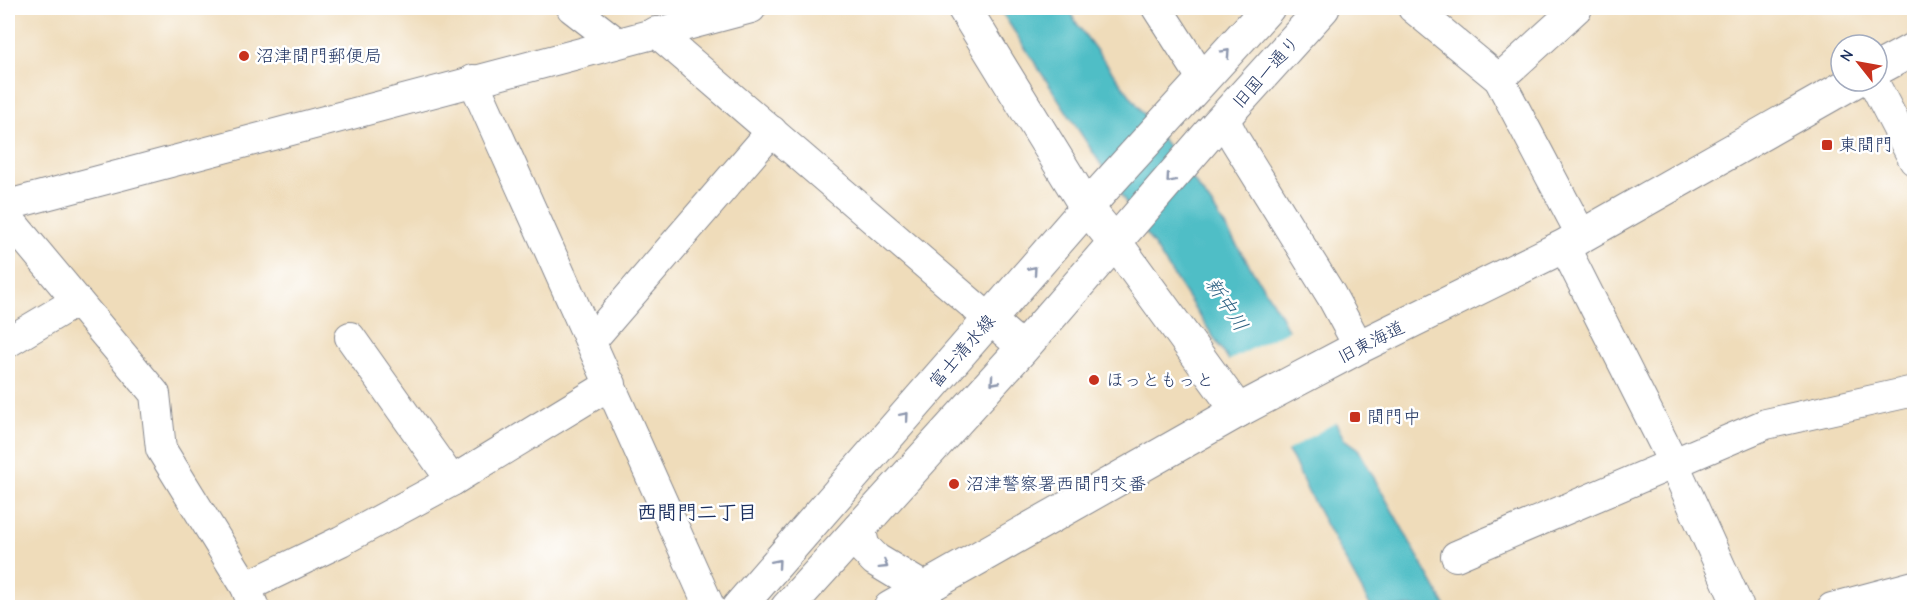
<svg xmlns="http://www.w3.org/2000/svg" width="1922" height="615" font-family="'Comic Neue','Klee One',sans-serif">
	<rect width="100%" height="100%" fill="#fff"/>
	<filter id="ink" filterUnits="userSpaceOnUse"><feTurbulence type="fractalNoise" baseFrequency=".0167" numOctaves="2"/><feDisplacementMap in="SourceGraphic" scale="12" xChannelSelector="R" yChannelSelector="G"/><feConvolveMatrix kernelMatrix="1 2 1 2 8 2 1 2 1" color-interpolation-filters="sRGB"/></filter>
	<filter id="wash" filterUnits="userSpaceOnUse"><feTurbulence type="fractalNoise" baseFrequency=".008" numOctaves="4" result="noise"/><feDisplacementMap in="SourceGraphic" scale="24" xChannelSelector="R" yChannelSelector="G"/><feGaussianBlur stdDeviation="1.35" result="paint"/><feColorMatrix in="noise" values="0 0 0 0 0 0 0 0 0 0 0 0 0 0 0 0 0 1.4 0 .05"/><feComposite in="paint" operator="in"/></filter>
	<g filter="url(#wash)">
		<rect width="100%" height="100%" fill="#efdcba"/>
		<!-- water -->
		<path fill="#4fbec6" stroke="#357692" stroke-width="1.5" d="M 999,8 L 1067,8 L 1079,27 L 1211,204 L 1280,314 L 1344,439 L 1358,449 L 1446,607 L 1371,607 L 1308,492 L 1293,459 Z"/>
		<!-- pier -->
		<path fill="#efdcba" d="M 1291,329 L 1338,421 L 1285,452 L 1226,362 Z"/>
	</g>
	<g filter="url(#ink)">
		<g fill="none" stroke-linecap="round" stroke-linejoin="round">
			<defs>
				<g id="street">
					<path d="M 572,8 L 616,42"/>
					<path d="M 1157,8 L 1202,78"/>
					<path d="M 1413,8 L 1499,79 L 1582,236"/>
					<path d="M 656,32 L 1023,348"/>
					<path d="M 1499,79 L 1577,8"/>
					<path d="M 473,80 L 710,608"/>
					<path d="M 1873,81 L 1914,160"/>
					<path d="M 1224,119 L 1235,140 L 1331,295 L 1359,347"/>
					<path d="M 8,205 L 751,8"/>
					<path d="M 8,218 L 155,394 L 161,449 L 246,587 L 254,608"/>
					<path d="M 1564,246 L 1673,462 L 1739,608"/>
					<path d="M 350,337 L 452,481"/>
					<path d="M 591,341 L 772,131"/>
					<path d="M 8,342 L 77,301"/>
					<path d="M 1456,556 L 1766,424 L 1914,391"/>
					<path d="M 246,587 L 341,541 L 452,481 L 611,384"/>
					<path d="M 1832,608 L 1914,586"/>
				</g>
				<g id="secondary">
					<path d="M 964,8 L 1087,208 L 1115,242 L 1238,411"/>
					<path d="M 1877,69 L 1914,49"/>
					<path d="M 859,529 L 863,547 L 876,560 L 924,589"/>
					<path d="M 738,608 L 1104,188 L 1268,8"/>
					<path d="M 787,608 L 1023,348 L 1208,135 L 1323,8"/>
					<path d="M 890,608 L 1238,411 L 1359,347 L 1564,246 L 1855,81"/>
				</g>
			</defs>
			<!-- street casing -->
			<use href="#street" stroke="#85868c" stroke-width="32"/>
			<!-- secondary casing -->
			<use href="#secondary" stroke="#85868c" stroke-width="35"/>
			<!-- street -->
			<use href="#street" stroke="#fff" stroke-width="30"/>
			<!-- secondary -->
			<use href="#secondary" stroke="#fff" stroke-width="33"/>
		</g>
		<!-- one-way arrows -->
		<defs><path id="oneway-chevron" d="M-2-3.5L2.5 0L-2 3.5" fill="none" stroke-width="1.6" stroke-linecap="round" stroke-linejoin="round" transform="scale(1.5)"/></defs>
		<g stroke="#8d97ae">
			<use href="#oneway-chevron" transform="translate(1226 53) rotate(-47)"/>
			<use href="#oneway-chevron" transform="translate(1170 179) rotate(131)"/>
			<use href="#oneway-chevron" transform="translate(1033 270) rotate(-49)"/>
			<use href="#oneway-chevron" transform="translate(994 381) rotate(132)"/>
			<use href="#oneway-chevron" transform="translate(905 416) rotate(-49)"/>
			<use href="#oneway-chevron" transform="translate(777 563) rotate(-49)"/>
			<use href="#oneway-chevron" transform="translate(884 565) rotate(32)"/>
		</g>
	</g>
	<!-- markers -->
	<g fill="#c8321e" stroke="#fff" stroke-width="2">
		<circle cx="244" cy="56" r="6"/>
		<rect x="1821" y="139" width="12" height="12" rx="3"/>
		<circle cx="1094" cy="380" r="6"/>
		<rect x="1349" y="411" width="12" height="12" rx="3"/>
		<circle cx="954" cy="484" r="6"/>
	</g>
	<g text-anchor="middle" stroke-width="5" stroke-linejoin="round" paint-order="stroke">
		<!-- poi labels -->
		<g font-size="18" fill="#1b2f5e" stroke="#fff" text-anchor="start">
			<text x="256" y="62">沼津間門郵便局</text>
			<text x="1839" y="151">東間門</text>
			<text x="1106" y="386">ほっともっと</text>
			<text x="1367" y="423">間門中</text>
			<text x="966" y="490">沼津警察署西間門交番</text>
		</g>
		<!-- street labels -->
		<g font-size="18" fill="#1b2f5e" stroke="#fff">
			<text transform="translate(1266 72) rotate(-48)" y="6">旧国一通り</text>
			<text transform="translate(1371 342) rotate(-27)" y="6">旧東海道</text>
			<text transform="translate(962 351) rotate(-49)" y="6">富士清水線</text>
		</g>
		<!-- water labels -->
		<g font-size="20" font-style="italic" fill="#2d6182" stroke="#fff">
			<text transform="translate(1227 304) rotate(57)" y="7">新中川</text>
		</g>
		<!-- neighbourhood labels -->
		<g font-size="20" font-weight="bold" fill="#1b2f5e" stroke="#fff">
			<text x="697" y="519">西間門二丁目</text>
		</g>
	</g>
	<!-- margin -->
	<rect width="1922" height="615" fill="none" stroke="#fff" stroke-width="30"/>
	<!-- north arrow -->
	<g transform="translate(1859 63) rotate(301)"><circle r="28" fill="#ffffff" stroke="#a4acbf" stroke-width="1.5"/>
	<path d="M0-4.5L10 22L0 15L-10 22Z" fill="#c8321e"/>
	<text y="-9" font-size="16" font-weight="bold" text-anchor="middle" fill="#1b2f5e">N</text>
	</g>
</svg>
